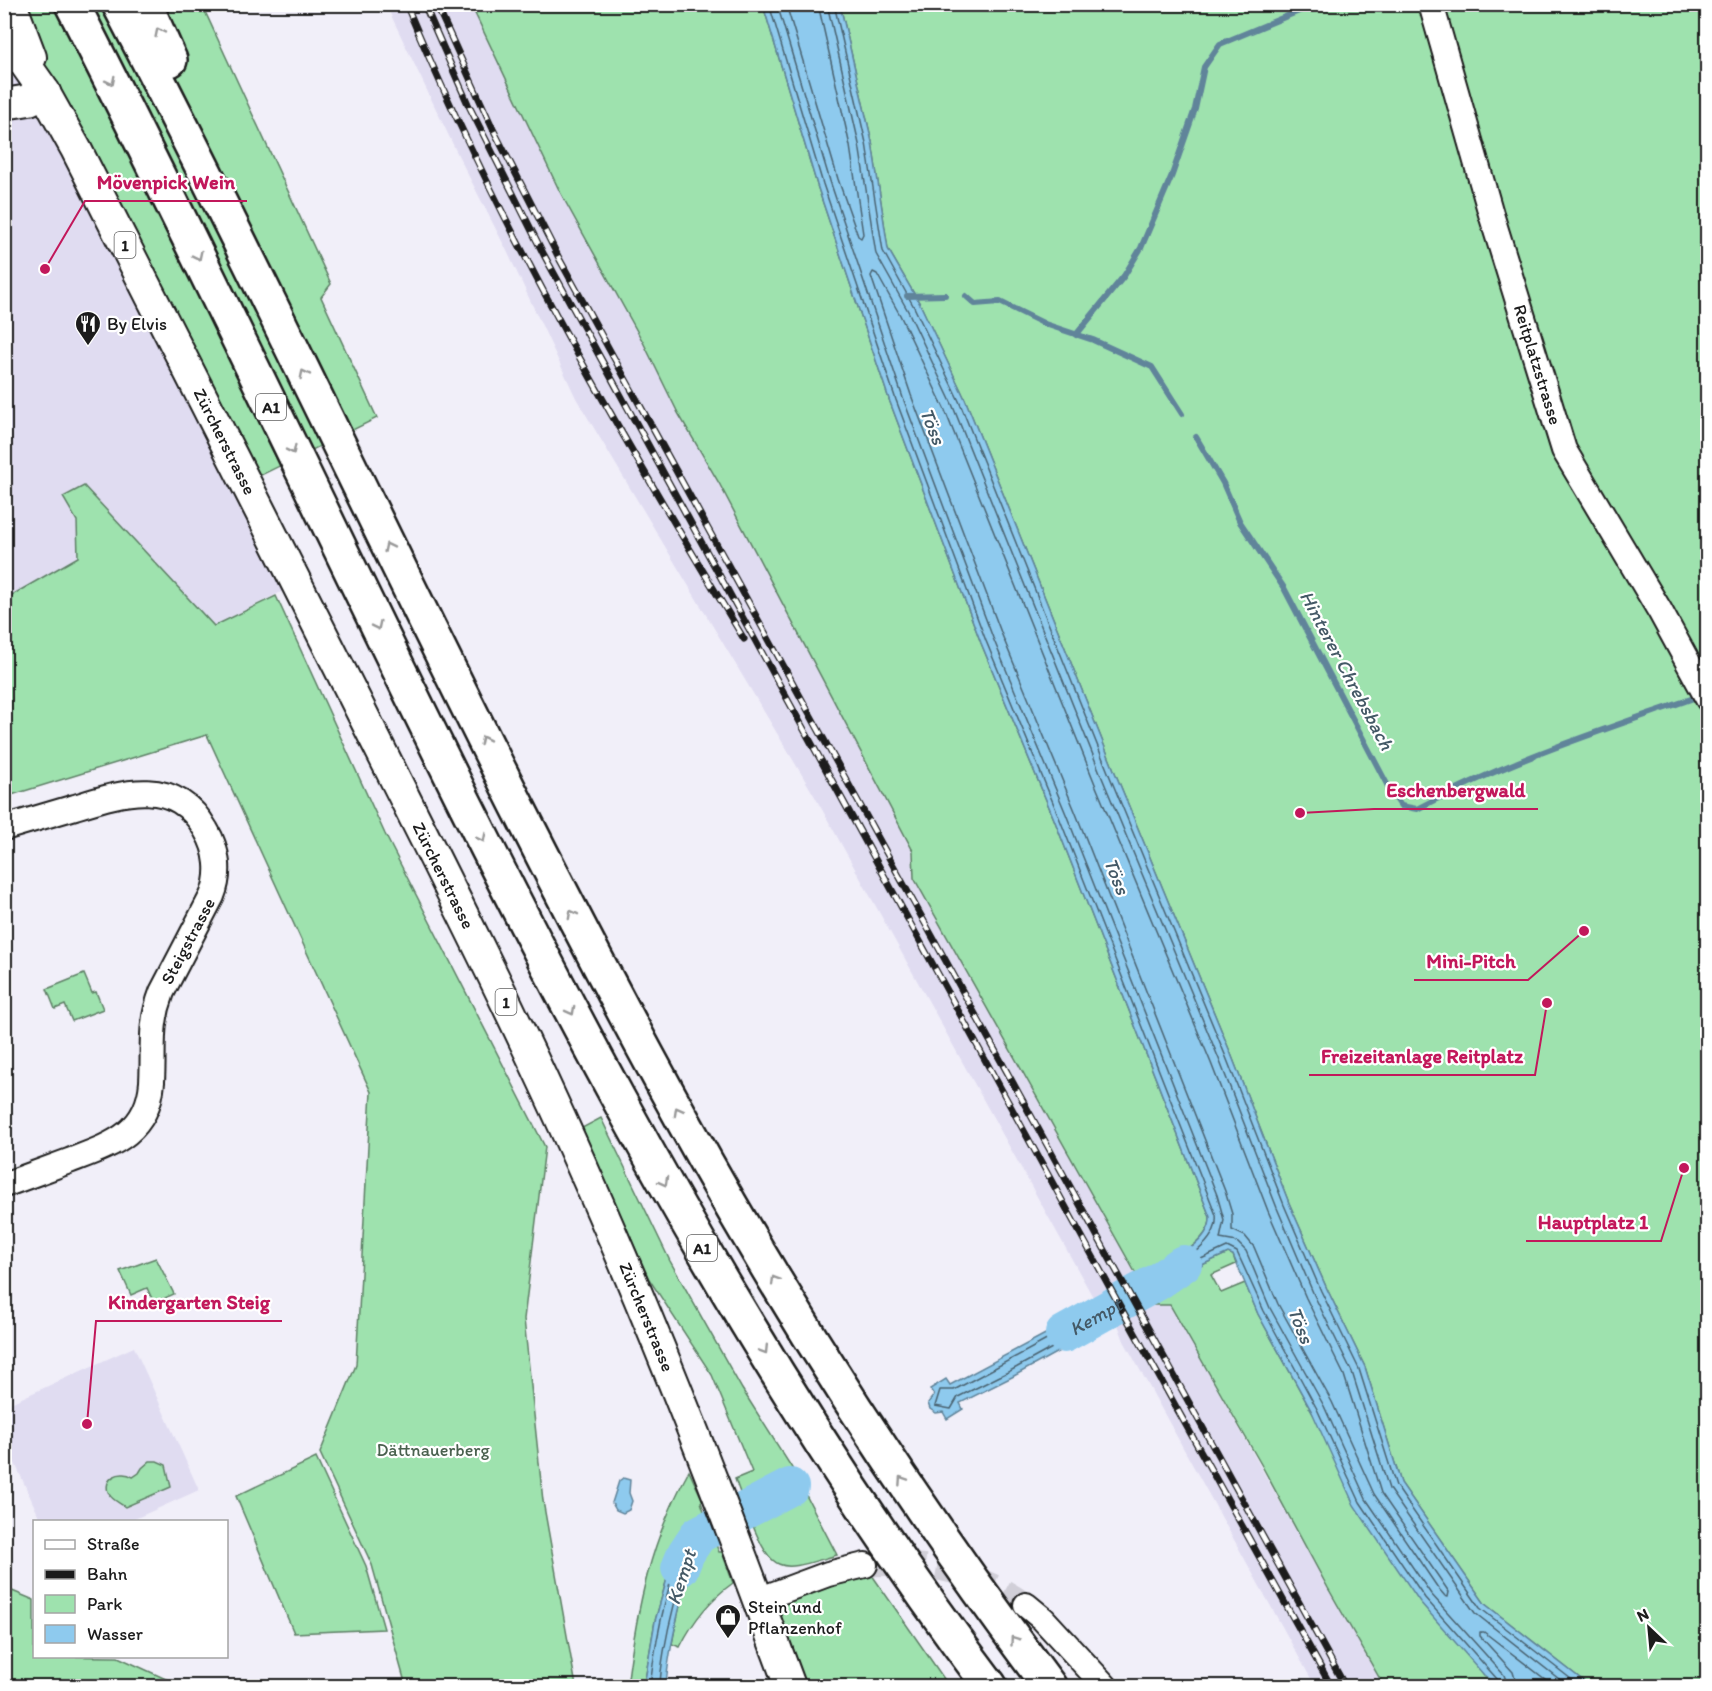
<svg xmlns="http://www.w3.org/2000/svg" width="1712" height="1691" font-family="Itim,sans-serif">
	<rect width="100%" height="100%" fill="#f1eff9"/>
	<filter id="ink" filterUnits="userSpaceOnUse"><feTurbulence type="fractalNoise" baseFrequency=".0167" numOctaves="2"/><feDisplacementMap in="SourceGraphic" scale="12" xChannelSelector="R" yChannelSelector="G"/><feConvolveMatrix kernelMatrix="1 2 1 2 8 2 1 2 1" color-interpolation-filters="sRGB"/></filter>
	<g filter="url(#ink)">
		<!-- built -->
		<g fill="#e0dcf1">
			<path d="M 386,5 L 471,5 L 560,192 L 643,342 L 678,413 L 719,483 L 913,851 L 914,878 L 1136,1275 L 1094,1299 L 814,795 L 576,398 L 507,251 L 459,157 Z"/>
			<path d="M 4,34 L 297,584 L 214,626 L 84,486 L 63,497 L 77,520 L 78,557 L 5,599 Z"/>
			<path d="M 1170,1304 L 1328,1588 L 1384,1686 L 1315,1686 L 1124,1341 L 1117,1322 L 1148,1305 Z"/>
			<path d="M 134,1347 L 199,1490 L 130,1521 L 41,1521 L 5,1441 L 4,1406 Z"/>
		</g>
		<!-- green -->
		<g fill="#9ee2ae" stroke="#5d7f65" stroke-width="1.5">
			<path d="M 4,5 L 202,5 L 331,284 L 321,297 L 377,418 L 245,483 Z"/>
			<path d="M 471,5 L 763,5 L 817,185 L 890,402 L 981,643 L 1054,819 L 1210,1217 C 1212,1245 1156,1268 1134,1281 L 1132,1277 L 1136,1274 L 914,878 L 913,851 L 719,483 L 678,413 L 643,342 L 560,192 Z"/>
			<path d="M 840,5 L 1707,5 L 1707,1686 L 1590,1686 L 1485,1604 L 1401,1483 L 1365,1367 L 1327,1289 L 1289,1203 L 1231,1054 L 1116,775 L 965,399 L 920,304 L 888,249 L 872,142 Z"/>
			<path d="M 84,486 L 214,626 L 276,596 L 385,834 L 545,1147 L 524,1319 L 543,1501 L 576,1686 L 406,1686 L 372,1565 L 320,1453 L 356,1365 L 371,1092 L 207,735 L 5,797 L 5,599 L 78,557 L 77,521 L 63,497 Z"/>
			<path d="M 84,974 L 92,993 L 96,992 L 103,1009 L 72,1021 L 65,1005 L 55,1009 L 47,989 Z"/>
			<path d="M 601,1118 L 670,1261 L 742,1389 L 792,1468 L 837,1555 C 783,1570 774,1579 751,1521 L 789,1498 L 790,1489 L 788,1485 L 782,1483 L 743,1501 L 735,1479 L 752,1472 L 712,1375 L 649,1279 L 582,1128 Z"/>
			<path d="M 1228,1253 L 1233,1255 L 1236,1264 L 1211,1275 L 1221,1293 L 1245,1283 L 1258,1314 L 1312,1412 L 1484,1675 L 1497,1686 L 1384,1686 L 1328,1588 L 1262,1466 L 1170,1305 L 1148,1305 L 1146,1302 L 1170,1290 L 1204,1264 Z"/>
			<path d="M 156,1258 L 174,1294 L 154,1303 L 147,1288 L 131,1295 L 120,1271 Z"/>
			<path d="M 316,1458 L 366,1566 L 384,1629 L 294,1633 L 236,1496 Z"/>
			<path d="M 150,1461 L 157,1461 L 166,1465 L 171,1487 L 125,1507 C 120,1503 112,1500 109,1494 C 101,1478 121,1469 133,1477 L 139,1473 L 142,1468 Z"/>
			<path d="M 689,1471 L 703,1501 L 701,1502 L 706,1517 L 692,1525 L 684,1533 L 674,1554 L 655,1621 L 644,1686 L 627,1686 C 637,1608 650,1541 689,1471 Z"/>
			<path d="M 713,1537 L 719,1552 L 722,1552 L 733,1583 C 709,1600 693,1621 680,1647 L 672,1644 C 678,1615 687,1552 713,1537 Z"/>
			<path d="M 865,1565 L 949,1686 L 790,1686 L 758,1600 Z"/>
			<path d="M 5,1588 L 34,1600 L 34,1656 L 118,1657 L 181,1686 L 5,1686 Z"/>
		</g>
		<!-- water -->
		<g fill="#8ecaee" stroke="#60849a" stroke-width="1.5">
			<path d="M 763,5 L 840,5 L 872,142 L 888,249 L 920,304 L 965,399 L 1116,775 L 1231,1054 L 1289,1203 L 1327,1289 L 1365,1367 L 1401,1483 L 1485,1604 L 1590,1686 L 1497,1686 L 1484,1675 L 1420,1602 L 1354,1505 L 1312,1412 L 1258,1314 L 1233,1255 L 1228,1253 L 1204,1264 L 1170,1290 L 1146,1302 L 1134,1281 C 1156,1268 1212,1246 1210,1217 L 1054,819 L 981,643 L 890,402 L 817,185 Z"/>
			<path d="M 1104,1298 L 1116,1320 L 1012,1377 L 960,1403 L 963,1409 L 947,1419 L 943,1412 L 936,1413 L 930,1409 L 928,1403 L 934,1395 L 930,1389 L 946,1379 L 950,1385 L 1051,1331 Z"/>
			<path d="M 623,1478 L 630,1480 L 629,1493 L 632,1501 L 629,1510 L 623,1513 L 616,1510 L 612,1503 L 619,1481 Z"/>
			<path d="M 782,1483 L 788,1485 L 790,1489 L 789,1498 L 751,1521 L 743,1501 Z"/>
			<path d="M 706,1517 L 713,1537 C 709,1539 705,1541 702,1545 C 685,1568 668,1656 666,1686 L 644,1686 L 655,1621 L 674,1554 L 684,1533 L 692,1525 Z"/>
		</g>
		<g fill="none" stroke-linecap="round" stroke-linejoin="round">
			<!-- shore -->
			<g stroke="#4a6270" stroke-width="1.5">
				<path d="M 769,4 L 823,184 L 896,400 L 986,641 L 1059,817 L 1216,1215 C 1220,1248 1169,1268 1145,1282 L 1144,1285 L 1148,1292 L 1151,1293 L 1166,1285 L 1201,1259 L 1227,1247 L 1237,1252 L 1264,1311 L 1317,1409 L 1360,1502 L 1425,1598 L 1498,1680 L 1500,1686"/>
				<path d="M 777,4 L 830,181 L 903,398 L 993,638 L 1066,814 L 1217,1195 L 1224,1220 L 1220,1239 L 1237,1242 L 1246,1251 L 1270,1308 L 1324,1406 L 1366,1499 L 1431,1594 L 1504,1675 L 1508,1686"/>
				<path d="M 786,4 L 838,179 L 858,236 L 861,238 L 863,234 L 850,146 L 818,4"/>
				<path d="M 827,4 L 859,144 L 876,254 L 908,311 L 952,404 L 1103,780 L 1219,1059 L 1277,1208 L 1314,1295 L 1352,1372 L 1389,1489 L 1475,1613 L 1568,1686"/>
				<path d="M 834,4 L 866,143 L 883,251 L 914,307 L 959,401 L 1110,777 L 1226,1057 L 1284,1205 L 1321,1291 L 1359,1369 L 1396,1486 L 1480,1608 L 1580,1686"/>
				<path d="M 873,272 L 877,274 L 900,315 L 944,408 L 1095,784 L 1211,1063 L 1268,1211 L 1306,1298 L 1344,1375 L 1381,1493 L 1449,1592 L 1448,1597 L 1445,1596 L 1438,1588 L 1374,1494 L 1332,1402 L 1278,1304 L 1254,1247 L 1245,1236 L 1232,1230 L 1232,1214 L 1225,1191 L 1075,811 L 1002,635 L 911,395 L 871,276 Z"/>
				<path d="M 1100,1308 L 1103,1309 L 1106,1315 L 1105,1319 L 1010,1371 L 958,1397 L 951,1409 L 935,1406 L 940,1390 L 954,1390 L 1054,1336 Z"/>
				<path d="M 650,1686 C 654,1654 671,1539 702,1527 L 705,1534 C 681,1557 661,1652 660,1686"/>
				<path d="M 1517,1686 L 1513,1672 L 1480,1636 L 1480,1632 L 1484,1632 L 1554,1686"/>
			</g>
			<!-- stream -->
			<g stroke="#60849a" stroke-width="6">
				<path d="M 907,296 L 945,295"/>
				<path d="M 966,296 L 975,304 L 1000,302 L 1045,324 L 1093,340 L 1152,367 L 1182,414"/>
				<path d="M 1076,335 L 1124,276 L 1141,248 L 1172,175 L 1195,109 L 1204,67 L 1220,44 L 1316,4"/>
				<path d="M 1196,437 L 1223,483 L 1240,522 L 1284,588 L 1390,790 L 1401,806 L 1417,809 C 1504,762 1598,732 1691,699"/>
			</g>
			<!-- river -->
			<g stroke="#8ecaee" stroke-width="38">
				<path id="s1" d="M 1064,1334 L 1157,1282 L 1183,1264"/>
				<path d="M 680,1568 L 686,1553 L 698,1535 L 790,1487"/>
			</g>
			<!-- minor-tunnel -->
			<path stroke="#d1cfd8" stroke-width="24" stroke-dasharray="24 12" stroke-linecap="butt" d="M 865,1565 C 921,1560 980,1572 1026,1605"/>
			<defs>
				<g id="minor">
					<path id="s2" d="M 1431,4 L 1491,214 L 1564,450 L 1660,611 L 1708,699"/>
					<path d="M 4,828 C 28,821 52,814 75,807 C 123,792 175,775 206,830 C 218,850 221,874 212,896 L 162,992 C 149,1026 154,1047 152,1082 C 148,1134 111,1145 69,1161 C 47,1169 26,1177 4,1185"/>
					<path d="M 758,1600 L 828,1574 L 865,1565"/>
					<path d="M 1026,1605 L 1043,1619 L 1105,1686"/>
				</g>
				<g id="major">
					<path d="M 11,4 L 31,57"/>
					<path id="s3" d="M 4,34 L 42,88 L 76,149 C 169,332 262,514 354,697 C 434,857 516,1016 588,1180 C 662,1346 727,1516 790,1686"/>
					<path d="M 4,104 L 29,100 L 45,92"/>
				</g>
				<g id="highway">
					<path d="M 72,4 C 153,162 230,321 307,480 C 508,896 711,1316 990,1686"/>
					<path d="M 119,4 C 319,388 493,783 705,1160 C 808,1343 923,1518 1049,1686"/>
					<path d="M 145,4 L 170,60"/>
				</g>
			</defs>
			<!-- minor casing -->
			<use href="#minor" stroke="#1c1c1c" stroke-width="28"/>
			<!-- major casing -->
			<use href="#major" stroke="#1c1c1c" stroke-width="34"/>
			<!-- highway casing -->
			<use href="#highway" stroke="#1c1c1c" stroke-width="38"/>
			<!-- minor -->
			<use href="#minor" stroke="#fff" stroke-width="24"/>
			<!-- major -->
			<use href="#major" stroke="#fff" stroke-width="30"/>
			<!-- highway -->
			<use href="#highway" stroke="#fff" stroke-width="33"/>
			<defs>
				<g id="rail">
					<path d="M 406,4 C 499,226 620,435 744,639"/>
					<path d="M 424,4 L 468,104 L 544,255 L 1126,1317 L 1331,1686"/>
					<path d="M 436,4 L 493,129 L 560,260 L 1345,1686"/>
				</g>
			</defs>
			<!-- rail casing -->
			<use href="#rail" stroke="#1c1c1c" stroke-width="7"/>
			<!-- rail -->
			<use href="#rail" stroke="#fff" stroke-width="4.5" stroke-dasharray="14" stroke-linecap="butt"/>
		</g>
		<!-- one-way arrows -->
		<defs><path id="oneway-chevron" d="M-2-3.5L2.5 0L-2 3.5" fill="none" stroke-width="1.6" stroke-linecap="round" stroke-linejoin="round" transform="scale(1.5)"/></defs>
		<g stroke="#999">
			<use href="#oneway-chevron" transform="translate(159 32) rotate(-116)"/>
			<use href="#oneway-chevron" transform="translate(111 81) rotate(63)"/>
			<use href="#oneway-chevron" transform="translate(198 256) rotate(64)"/>
			<use href="#oneway-chevron" transform="translate(304 374) rotate(-116)"/>
			<use href="#oneway-chevron" transform="translate(292 450) rotate(64)"/>
			<use href="#oneway-chevron" transform="translate(388 547) rotate(-116)"/>
			<use href="#oneway-chevron" transform="translate(377 626) rotate(64)"/>
			<use href="#oneway-chevron" transform="translate(484 740) rotate(-116)"/>
			<use href="#oneway-chevron" transform="translate(482 838) rotate(63)"/>
			<use href="#oneway-chevron" transform="translate(572 914) rotate(-118)"/>
			<use href="#oneway-chevron" transform="translate(571 1011) rotate(62)"/>
			<use href="#oneway-chevron" transform="translate(678 1111) rotate(-119)"/>
			<use href="#oneway-chevron" transform="translate(664 1182) rotate(61)"/>
			<use href="#oneway-chevron" transform="translate(775 1280) rotate(-121)"/>
			<use href="#oneway-chevron" transform="translate(764 1350) rotate(58)"/>
			<use href="#oneway-chevron" transform="translate(902 1480) rotate(-124)"/>
			<use href="#oneway-chevron" transform="translate(1014 1640) rotate(-126)"/>
		</g>
	</g>
	<!-- icons -->
	<defs>
		<symbol id="restaurant-pin" viewBox="-11 -11 22 30"><path d="M0 17L-7.5 6A9.5 9.5 0 1 1 7.5 6Z" fill="#1c1c1c" stroke="#fff"/><path d="M-5-6h1v4h1v-4h1v4h1v-4h1v5L-1.5 .5V6h-2V.5L-5-1ZM5-6V6H3V1.5H1.5Q1.5-4 5-6Z" fill="#fff"/></symbol>
		<symbol id="shop-pin" viewBox="-11 -11 22 30"><path d="M0 17L-7.5 6A9.5 9.5 0 1 1 7.5 6Z" fill="#1c1c1c" stroke="#fff"/><path d="M-5-2.5h2.3a2.7 3.5 0 0 1 5.4 0H5L5.5 6h-11ZM-1.5-2.5h3a1.5 2.3 0 0 0-3 0Z" fill="#fff"/></symbol>
	</defs>
	<g fill-rule="evenodd">
		<use href="#restaurant-pin" x="73" y="309" width="30" height="40"/>
		<use href="#shop-pin" x="713" y="1602" width="30" height="40"/>
	</g>
	<g text-anchor="middle" stroke-width="4.5" stroke-linejoin="round" paint-order="stroke">
		<!-- shield labels -->
		<g fill="#fff" stroke="#606060" stroke-width="1.5">
			<rect x="114.5" y="232" width="21" height="26" rx="4.5"/>
			<rect x="256" y="394" width="30" height="26" rx="4.5"/>
			<rect x="495.5" y="989" width="21" height="26" rx="4.5"/>
			<rect x="687" y="1235" width="30" height="26" rx="4.5"/>
		</g>
		<g font-size="16" font-weight="bold" fill="#1c1c1c">
			<text x="125" y="251">1</text>
			<text x="271" y="413">A1</text>
			<text x="506" y="1008">1</text>
			<text x="702" y="1254">A1</text>
		</g>
		<!-- poi labels -->
		<g font-size="18" fill="#1c1c1c" stroke="#fff" text-anchor="start">
			<text x="107" y="330">By Elvis</text>
			<text x="748" y="1613">Stein und<tspan x="748" dy="21">Pflanzenhof</tspan></text>
		</g>
		<!-- street labels -->
		<g font-size="18" fill="#1c1c1c" stroke="#fff">
			<text dy="6" stroke="none"><textPath href="#s2" startOffset="376">Reitplatzstrasse</textPath></text>
			<text dy="6" stroke="none"><textPath href="#s3" startOffset="464">Zürcherstrasse</textPath></text>
			<text dy="6" stroke="none"><textPath href="#s3" startOffset="950">Zürcherstrasse</textPath></text>
			<text transform="translate(188 941) rotate(-62)" y="6">Steigstrasse</text>
			<text dy="6" stroke="none"><textPath href="#s3" startOffset="1436">Zürcherstrasse</textPath></text>
		</g>
		<!-- park labels -->
		<g font-size="18" fill="#4a614f" stroke="#fff">
			<text x="433" y="1456">Dättnauerberg</text>
		</g>
		<!-- water labels -->
		<g font-size="20" font-style="italic" fill="#445966" stroke="#fff">
			<text transform="translate(933 426) rotate(68)" y="7">Töss</text>
			<text transform="translate(1347 670) rotate(62)" y="7">Hinterer Chrebsbach</text>
			<text transform="translate(1117 876) rotate(68)" y="7">Töss</text>
			<text dy="7" stroke="none"><textPath href="#s1" startOffset="36">Kempt</textPath></text>
			<text transform="translate(1301 1325) rotate(68)" y="7">Töss</text>
			<text transform="translate(681 1577) rotate(-72)" y="7">Kempt</text>
		</g>
	</g>
	<!-- callouts -->
	<path fill="none" stroke="#c2185b" stroke-width="2" d="M45 269L85 201H247M1300 813L1374 809H1538M1584 931L1528 980H1414M1547 1003L1535 1075H1309M1684 1168L1661 1241H1526M87 1424L96 1321H282"/>
	<g fill="#c2185b" stroke="#fff" stroke-width="2">
		<circle cx="45" cy="269" r="6"/>
		<circle cx="1300" cy="813" r="6"/>
		<circle cx="1584" cy="931" r="6"/>
		<circle cx="1547" cy="1003" r="6"/>
		<circle cx="1684" cy="1168" r="6"/>
		<circle cx="87" cy="1424" r="6"/>
	</g>
	<g font-size="20" text-anchor="middle" font-weight="bold" fill="#c2185b" stroke="#fff" stroke-width="4.5" stroke-linejoin="round" paint-order="stroke">
		<text x="166" y="189">Mövenpick Wein</text>
		<text x="1456" y="797">Eschenbergwald</text>
		<text x="1471" y="968">Mini-Pitch</text>
		<text x="1422" y="1063">Freizeitanlage Reitplatz</text>
		<text x="1593" y="1229">Hauptplatz 1</text>
		<text x="189" y="1309">Kindergarten Steig</text>
	</g>
	<!-- margin -->
	<rect width="1712" height="1691" fill="none" stroke="#fff" stroke-width="24"/>
	<rect x="12" y="12" width="1688" height="1667" fill="none" stroke="#1c1c1c" stroke-width="2" filter="url(#ink)"/>
	<!-- legend -->
	<rect x="33" y="1520" width="195" height="138" fill="#ffffff" stroke="#a4a4a4" stroke-width="1.5"/>
	<rect x="45" y="1540" width="30" height="9" fill="#ffffff" stroke="#a4a4a4" stroke-width="1.5"/>
	<text x="87" y="1550" font-size="18" fill="#1c1c1c">Straße</text>
	<rect x="45" y="1570" width="30" height="9" fill="#1c1c1c" stroke="#a4a4a4" stroke-width="1.5"/>
	<text x="87" y="1580" font-size="18" fill="#1c1c1c">Bahn</text>
	<rect x="45" y="1595" width="30" height="18" fill="#9ee2ae" stroke="#a4a4a4" stroke-width="1.5"/>
	<text x="87" y="1610" font-size="18" fill="#1c1c1c">Park</text>
	<rect x="45" y="1625" width="30" height="18" fill="#8ecaee" stroke="#a4a4a4" stroke-width="1.5"/>
	<text x="87" y="1640" font-size="18" fill="#1c1c1c">Wasser</text>
	<!-- north arrow -->
	<g transform="translate(1649 1628) rotate(334)" stroke="#ffffff" stroke-width="4.5" paint-order="stroke">
	<path d="M0-4.5L10 22L0 15L-10 22Z" fill="#1c1c1c"/>
	<text y="-9" font-size="16" font-weight="bold" text-anchor="middle" fill="#1c1c1c">N</text>
	</g>
</svg>
